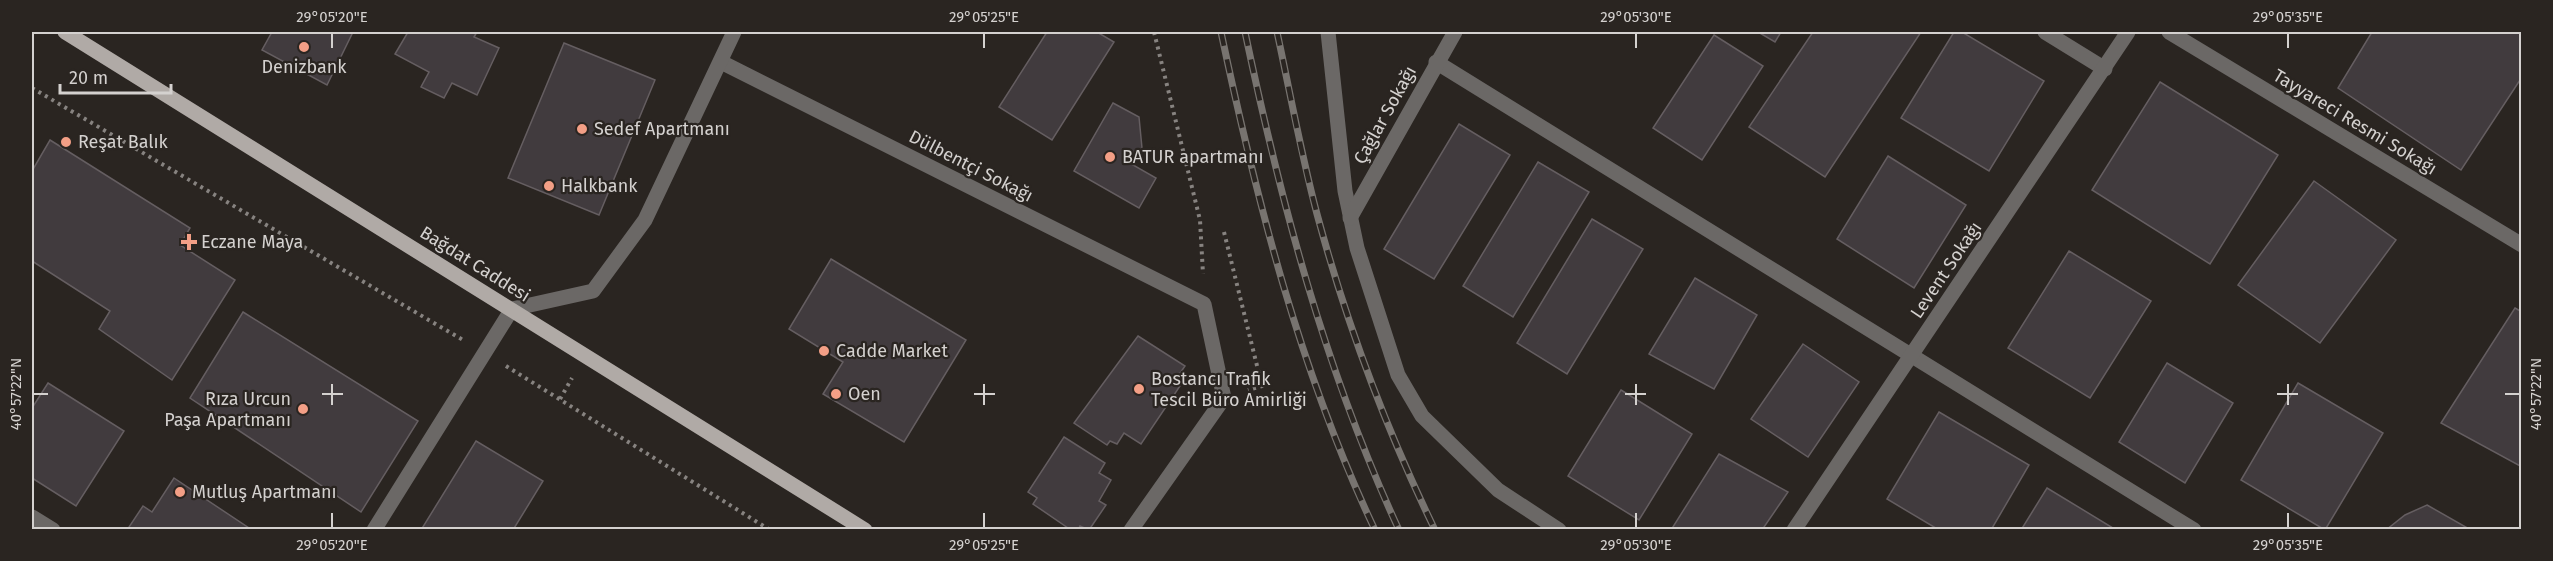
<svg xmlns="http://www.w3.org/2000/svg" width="2553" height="561" font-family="'Fira Sans',sans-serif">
	<rect width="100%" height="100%" fill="#2a2521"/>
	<!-- building -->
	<g fill="#413b3e" stroke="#655e61" stroke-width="1.5">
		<path d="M 272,32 L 353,32 L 327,85 L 262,50 Z"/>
		<path d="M 408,32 L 477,32 L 474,37 L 499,48 L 477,95 L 452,83 L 444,98 L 421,87 L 429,72 L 395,54 Z"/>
		<path d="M 1047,32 L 1097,32 L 1114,42 L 1052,140 L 999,107 Z"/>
		<path d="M 1758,32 L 1781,32 L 1775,42 Z"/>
		<path d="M 1813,32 L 1921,32 L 1825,177 L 1749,127 Z"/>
		<path d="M 1954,32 L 1962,32 L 2044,81 L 1989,171 L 1901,118 Z"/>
		<path d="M 2372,32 L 2522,32 L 2522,77 L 2461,170 L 2338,88 Z"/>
		<path d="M 1714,35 L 1763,66 L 1702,160 L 1653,128 Z"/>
		<path d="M 564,43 L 655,80 L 599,215 L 508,178 Z"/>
		<path d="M 2160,82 L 2278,155 L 2210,264 L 2092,190 Z"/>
		<path d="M 1113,103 L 1139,117 L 1142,148 L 1133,165 L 1156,178 L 1139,208 L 1074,171 Z"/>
		<path d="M 1459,124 L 1510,155 L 1434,279 L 1384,249 Z"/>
		<path d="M 50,140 L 190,228 L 180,245 L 235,280 L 172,380 L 99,329 L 110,311 L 32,261 L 32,171 Z"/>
		<path d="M 1888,156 L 1966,205 L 1914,288 L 1837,239 Z"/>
		<path d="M 1538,162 L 1589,192 L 1513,317 L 1463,286 Z"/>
		<path d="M 2314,181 L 2396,240 L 2320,343 L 2238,285 Z"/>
		<path d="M 1592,219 L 1643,249 L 1567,374 L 1517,343 Z"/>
		<path d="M 2069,251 L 2151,301 L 2090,398 L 2008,348 Z"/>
		<path d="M 831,259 L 966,340 L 904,442 L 823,394 L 843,362 L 789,329 Z"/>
		<path d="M 1695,278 L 1757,315 L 1714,389 L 1649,354 Z"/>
		<path d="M 2515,308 L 2522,312 L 2522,467 L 2441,423 Z"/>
		<path d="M 243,312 L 418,421 L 361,512 L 190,398 Z"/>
		<path d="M 1138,336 L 1185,366 L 1174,382 L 1180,386 L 1141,444 L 1124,433 L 1117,444 L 1110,441 L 1107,445 L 1074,423 Z"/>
		<path d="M 1803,344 L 1859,382 L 1808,457 L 1751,419 Z"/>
		<path d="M 2167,363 L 2233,403 L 2185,483 L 2119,442 Z"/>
		<path d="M 48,383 L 124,431 L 76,506 L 32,478 L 32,408 Z"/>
		<path d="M 2298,383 L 2383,433 L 2325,530 L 2241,480 Z"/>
		<path d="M 1621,390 L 1692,434 L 1639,520 L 1568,476 Z"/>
		<path d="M 1939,412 L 2029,465 L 1991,530 L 1939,530 L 1887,499 Z"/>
		<path d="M 1064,437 L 1105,463 L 1099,473 L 1111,480 L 1099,501 L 1106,505 L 1089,530 L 1080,526 L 1078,530 L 1071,530 L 1033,504 L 1037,498 L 1028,492 Z"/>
		<path d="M 476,441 L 543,481 L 513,530 L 421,530 Z"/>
		<path d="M 1719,454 L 1788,492 L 1762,530 L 1671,530 Z"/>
		<path d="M 174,478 L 252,530 L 133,530 L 129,527 L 143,506 L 152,512 Z"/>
		<path d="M 2047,488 L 2113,528 L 2112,530 L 2021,530 Z"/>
		<path d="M 2427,505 L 2471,530 L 2386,530 L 2405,515 Z"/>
	</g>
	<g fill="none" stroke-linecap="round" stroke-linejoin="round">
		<!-- path -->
		<g stroke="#878380" stroke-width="4" stroke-dasharray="3 4.5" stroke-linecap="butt">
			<path d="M 1154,32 L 1200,220 L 1203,274"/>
			<path d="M 32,88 L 463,340"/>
			<path d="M 1224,232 L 1262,386 L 1248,390"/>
			<path d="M 506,366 L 770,530"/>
			<path d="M 560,399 L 572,378"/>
		</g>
		<!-- minor -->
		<g stroke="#6b6866" stroke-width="15">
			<path d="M 1328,32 L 1345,191 L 1357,248 L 1398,375 L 1422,416 L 1498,490 L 1559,530"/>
			<path d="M 2045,32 L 2105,69"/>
			<path d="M 2169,32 L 2522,245"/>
			<path d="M 721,62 L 1204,304 L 1224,398 L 1131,530"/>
			<path d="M 1436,62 L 2194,530"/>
			<path d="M 1350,218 L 1455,32"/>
			<path d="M 32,517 L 53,530"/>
			<path d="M 374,530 L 512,309 L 593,291 L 645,220 L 734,32"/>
			<path d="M 1794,530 L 2128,32"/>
		</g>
		<!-- major -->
		<path stroke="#b0aaa6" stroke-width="15" d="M 65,32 L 865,530"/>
		<defs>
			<g id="rail">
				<path d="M 1221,32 C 1257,202 1300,372 1375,530"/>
				<path d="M 1245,32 C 1281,203 1325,370 1399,530"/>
				<path d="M 1277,32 C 1290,92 1301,154 1317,214 C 1346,322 1386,429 1435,530"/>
			</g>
		</defs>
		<!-- rail casing -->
		<use href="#rail" stroke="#787470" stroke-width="7"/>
		<!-- rail -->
		<use href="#rail" stroke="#2a2521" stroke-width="4.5" stroke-dasharray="14" stroke-linecap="butt"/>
	</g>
	<!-- ticks -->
	<path fill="none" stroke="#d4d1cf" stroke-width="2" d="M 332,33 L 332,48M 984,33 L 984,48M 1636,33 L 1636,48M 2288,33 L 2288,48M 332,384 L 332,405M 984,384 L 984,405M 1636,384 L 1636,405M 2288,384 L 2288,405M 33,394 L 48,394M 322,394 L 343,394M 974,394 L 995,394M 1625,394 L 1646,394M 2277,394 L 2298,394M 2505,394 L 2520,394M 332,513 L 332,528M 984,513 L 984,528M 1636,513 L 1636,528M 2288,513 L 2288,528"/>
	<!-- markers -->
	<g fill="#f39f86" stroke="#2a2521" stroke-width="2">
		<circle cx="304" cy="47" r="6"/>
		<circle cx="582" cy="129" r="6"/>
		<circle cx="66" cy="142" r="6"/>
		<circle cx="1110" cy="157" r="6"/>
		<circle cx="549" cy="186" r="6"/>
		<path d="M186 233h6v6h6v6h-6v6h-6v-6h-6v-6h6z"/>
		<circle cx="824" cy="351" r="6"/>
		<circle cx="1139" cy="389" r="6"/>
		<circle cx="836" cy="394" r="6"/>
		<circle cx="303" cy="409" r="6"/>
		<circle cx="180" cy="492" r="6"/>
	</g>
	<g text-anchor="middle" stroke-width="4.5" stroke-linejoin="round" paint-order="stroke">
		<!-- poi labels -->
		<g font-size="18" fill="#d4d1cf" stroke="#2a2521" text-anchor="start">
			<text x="304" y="73" text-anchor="middle">Denizbank</text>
			<text x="594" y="135">Sedef Apartmanı</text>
			<text x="78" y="148">Reşat Balık</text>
			<text x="1122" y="163">BATUR apartmanı</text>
			<text x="561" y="192">Halkbank</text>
			<text x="201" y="248">Eczane Maya</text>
			<text x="836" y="357">Cadde Market</text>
			<text x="1151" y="385">Bostancı Trafik<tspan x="1151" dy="21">Tescil Büro Amirliği</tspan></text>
			<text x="848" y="400">Oen</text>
			<text x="291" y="405" text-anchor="end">Rıza Urcun<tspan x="291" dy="21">Paşa Apartmanı</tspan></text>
			<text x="192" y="498">Mutluş Apartmanı</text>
		</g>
		<!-- street labels -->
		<g font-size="18" fill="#d4d1cf" stroke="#2a2521">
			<text transform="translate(1385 115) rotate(-61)" y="6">Çağlar Sokağı</text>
			<text transform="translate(2355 122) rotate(31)" y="6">Tayyareci Resmi Sokağı</text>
			<text transform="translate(971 166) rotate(27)" y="6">Dülbentçi Sokağı</text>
			<text transform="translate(475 264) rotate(32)" y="6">Bağdat Caddesi</text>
			<text transform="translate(1946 270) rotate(-56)" y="6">Levent Sokağı</text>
		</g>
	</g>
	<!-- border -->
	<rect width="2553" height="561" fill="none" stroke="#2a2521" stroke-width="66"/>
	<!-- scale -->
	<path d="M60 84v9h111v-9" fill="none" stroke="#d4d1cf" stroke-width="3"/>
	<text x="69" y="84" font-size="18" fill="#d4d1cf" stroke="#2a2521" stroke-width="4.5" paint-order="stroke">20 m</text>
	<rect x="33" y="33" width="2487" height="495" fill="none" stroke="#d4d1cf" stroke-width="2"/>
	<g font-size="15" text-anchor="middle" fill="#d4d1cf">
		<text x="332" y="22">29°05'20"E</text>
		<text x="984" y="22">29°05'25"E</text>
		<text x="1636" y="22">29°05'30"E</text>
		<text x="2288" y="22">29°05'35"E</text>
		<text transform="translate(16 394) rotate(-90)" y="5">40°57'22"N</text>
		<text transform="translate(2536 394) rotate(-90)" y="5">40°57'22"N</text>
		<text x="332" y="550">29°05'20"E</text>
		<text x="984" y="550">29°05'25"E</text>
		<text x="1636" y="550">29°05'30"E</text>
		<text x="2288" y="550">29°05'35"E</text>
	</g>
</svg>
